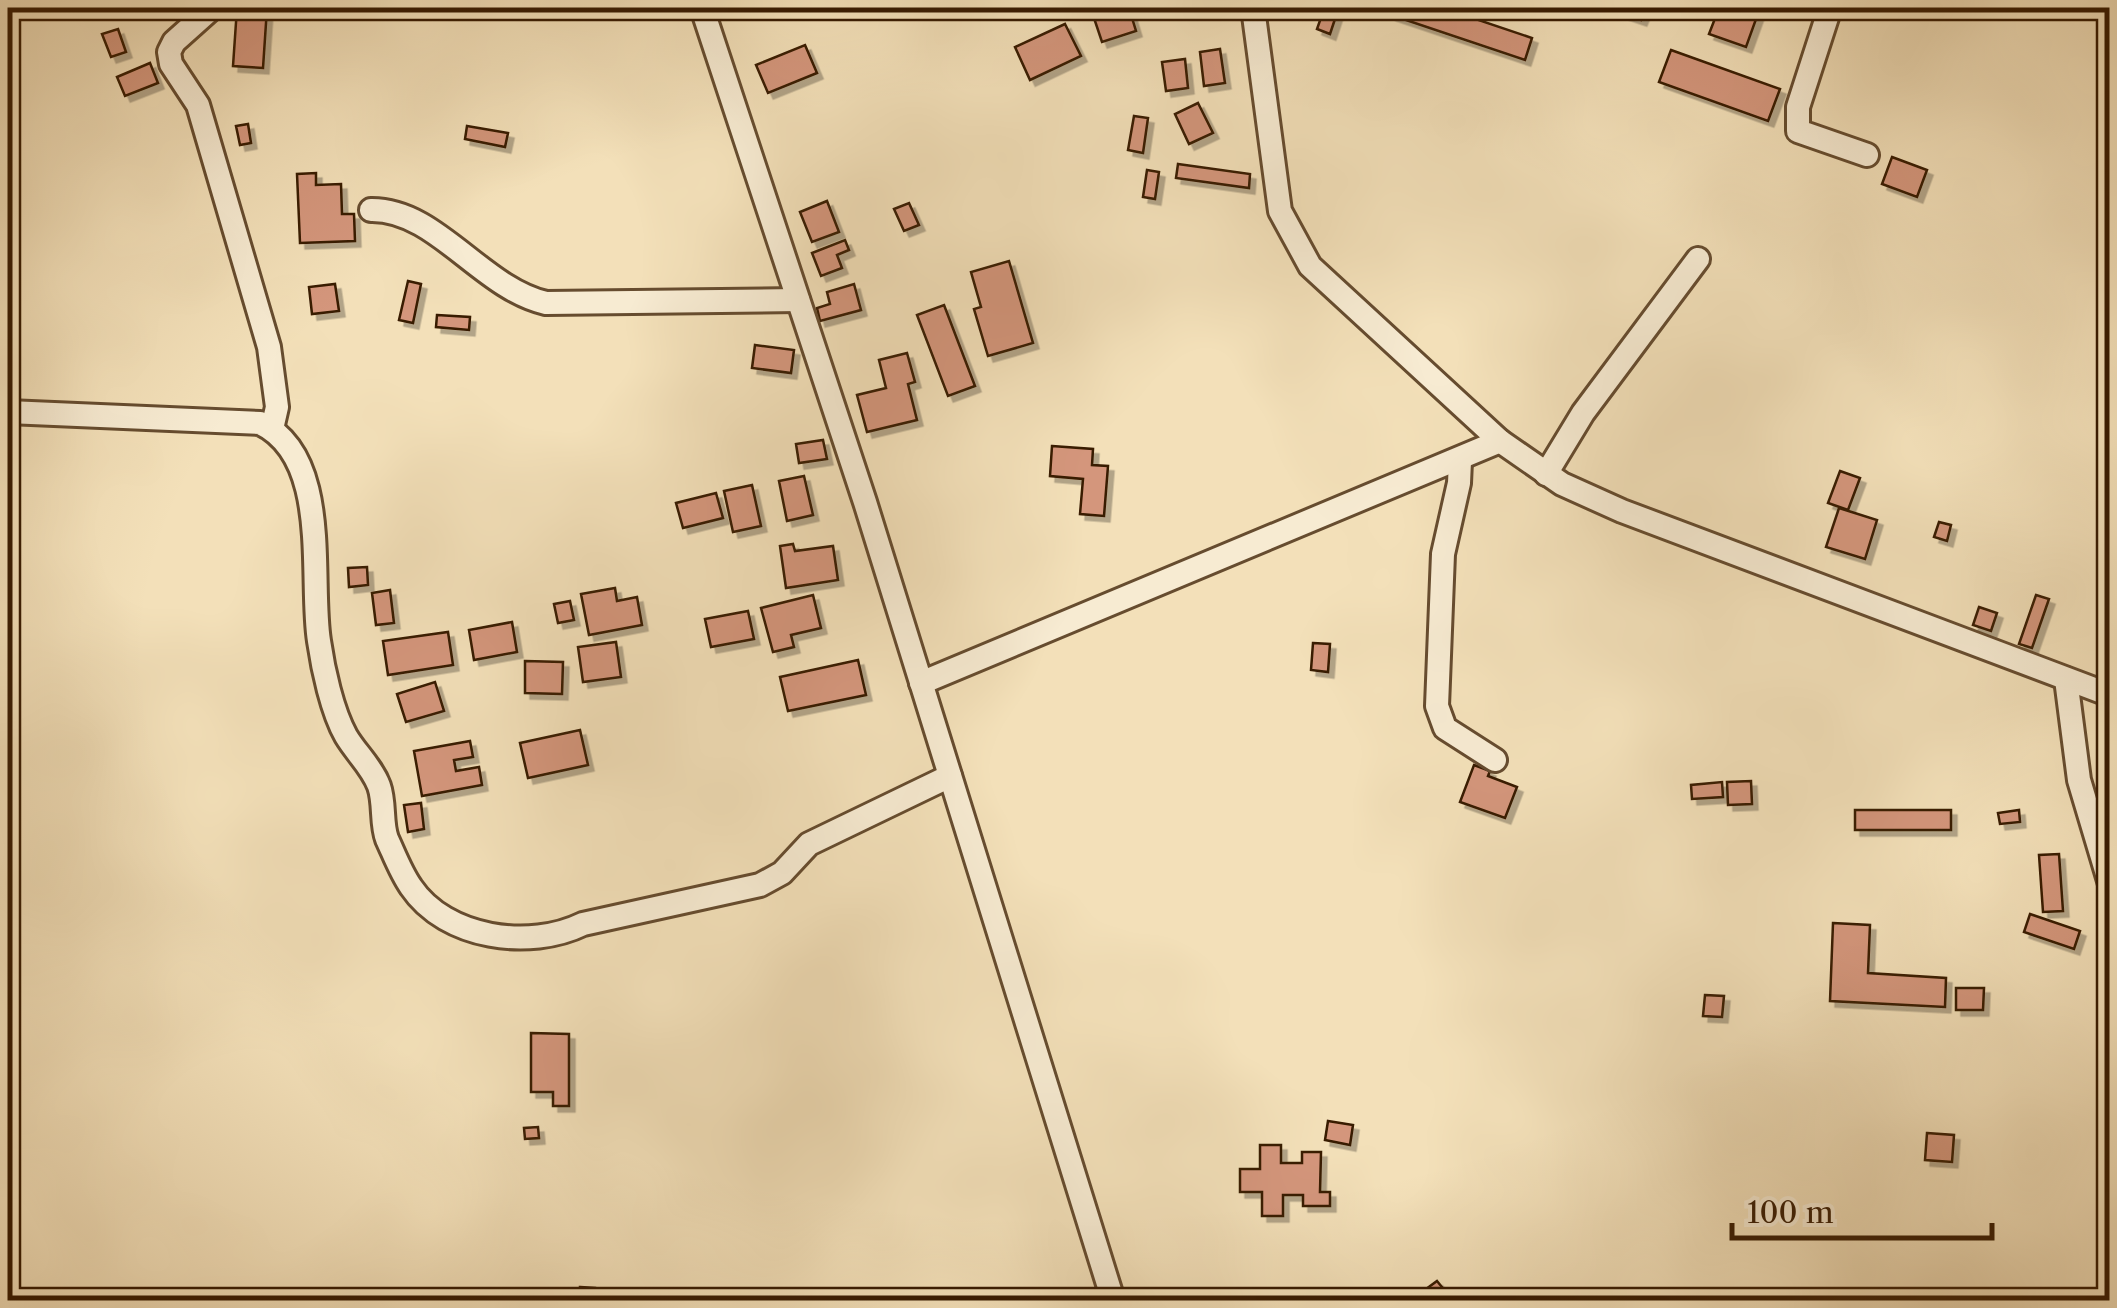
<svg xmlns="http://www.w3.org/2000/svg" width="2117" height="1308" font-family="'Libre Caslon Text',serif">
	<defs>
		<filter id="shadow"><feDropShadow dx="5.5" dy="5.5" stdDeviation="0" flood-color="#0004"/></filter>
	</defs>
	<rect width="100%" height="100%" fill="#f3e0b9"/>
	<filter id="stains"><feTurbulence type="fractalNoise" baseFrequency=".002" numOctaves="4"/><feColorMatrix values="0 0 0 0 .2 0 0 0 0 .09 0 0 0 0 .02 0 0 0 .5 -.17"/></filter>
	<radialGradient id="worn" r=".72"><stop offset=".6" stop-color="#630" stop-opacity="0"/><stop offset="1" stop-color="#630" stop-opacity=".3"/></radialGradient>
	<!-- building -->
	<g fill="#d4967b" stroke="#371a01" stroke-width="2.5" filter="url(#shadow)">
		<path d="M 237,8 L 267,8 L 263,68 L 233,66 Z"/>
		<path d="M 1129,8 L 1136,31 L 1102,42 L 1094,18 Z"/>
		<path d="M 1394,8 L 1443,8 L 1532,38 L 1525,60 L 1391,15 Z"/>
		<path d="M 1606,8 L 1646,8 L 1641,20 Z"/>
		<path d="M 1719,8 L 1760,8 L 1746,47 L 1709,34 Z"/>
		<path d="M 1324,9 L 1337,13 L 1330,34 L 1317,29 Z"/>
		<path d="M 1065,24 L 1081,56 L 1030,80 L 1015,47 Z"/>
		<path d="M 118,29 L 126,52 L 111,57 L 102,34 Z"/>
		<path d="M 805,45 L 817,73 L 768,93 L 756,65 Z"/>
		<path d="M 1220,49 L 1225,83 L 1204,86 L 1200,52 Z"/>
		<path d="M 1671,50 L 1780,89 L 1768,121 L 1659,82 Z"/>
		<path d="M 1185,59 L 1188,88 L 1166,91 L 1162,62 Z"/>
		<path d="M 150,63 L 158,83 L 125,96 L 117,77 Z"/>
		<path d="M 1198,103 L 1213,133 L 1189,144 L 1175,114 Z"/>
		<path d="M 1134,116 L 1148,118 L 1143,153 L 1128,150 Z"/>
		<path d="M 248,124 L 251,143 L 240,145 L 236,126 Z"/>
		<path d="M 467,126 L 508,133 L 505,147 L 465,139 Z"/>
		<path d="M 1892,157 L 1927,170 L 1917,197 L 1882,184 Z"/>
		<path d="M 1178,164 L 1250,174 L 1249,188 L 1176,178 Z"/>
		<path d="M 1147,170 L 1159,172 L 1155,199 L 1143,197 Z"/>
		<path d="M 316,173 L 316,185 L 341,184 L 342,214 L 354,214 L 355,241 L 300,243 L 297,174 Z"/>
		<path d="M 827,201 L 839,232 L 812,242 L 800,212 Z"/>
		<path d="M 909,203 L 919,225 L 904,231 L 894,209 Z"/>
		<path d="M 845,240 L 849,250 L 837,255 L 842,268 L 821,276 L 812,253 Z"/>
		<path d="M 1009,261 L 1033,343 L 988,356 L 974,309 L 981,307 L 971,272 Z"/>
		<path d="M 408,281 L 421,284 L 413,323 L 399,320 Z"/>
		<path d="M 335,284 L 339,311 L 312,314 L 309,287 Z"/>
		<path d="M 854,284 L 861,310 L 820,321 L 817,308 L 830,304 L 827,292 Z"/>
		<path d="M 944,305 L 975,386 L 948,396 L 917,315 Z"/>
		<path d="M 437,315 L 470,317 L 469,330 L 436,327 Z"/>
		<path d="M 755,345 L 794,350 L 791,373 L 752,368 Z"/>
		<path d="M 907,353 L 915,382 L 908,384 L 917,420 L 867,432 L 857,395 L 886,388 L 879,360 Z"/>
		<path d="M 823,440 L 827,459 L 799,463 L 796,444 Z"/>
		<path d="M 1052,446 L 1093,449 L 1092,465 L 1108,466 L 1104,516 L 1080,514 L 1083,479 L 1050,476 Z"/>
		<path d="M 1840,471 L 1860,478 L 1848,510 L 1828,503 Z"/>
		<path d="M 804,476 L 813,515 L 787,521 L 779,481 Z"/>
		<path d="M 752,485 L 761,526 L 733,532 L 724,491 Z"/>
		<path d="M 716,493 L 723,518 L 683,528 L 676,503 Z"/>
		<path d="M 1839,508 L 1877,520 L 1865,559 L 1826,547 Z"/>
		<path d="M 1939,522 L 1951,525 L 1947,541 L 1934,537 Z"/>
		<path d="M 793,544 L 795,551 L 833,546 L 838,580 L 786,588 L 780,546 Z"/>
		<path d="M 367,567 L 368,585 L 349,587 L 348,568 Z"/>
		<path d="M 615,588 L 617,601 L 637,597 L 642,625 L 589,635 L 581,594 Z"/>
		<path d="M 390,590 L 394,623 L 376,625 L 372,593 Z"/>
		<path d="M 813,595 L 821,628 L 791,635 L 794,647 L 773,652 L 761,608 Z"/>
		<path d="M 2036,595 L 2049,599 L 2032,648 L 2019,644 Z"/>
		<path d="M 570,601 L 574,620 L 558,623 L 554,604 Z"/>
		<path d="M 1979,607 L 1997,613 L 1991,631 L 1973,625 Z"/>
		<path d="M 748,611 L 754,639 L 711,647 L 705,619 Z"/>
		<path d="M 512,622 L 517,652 L 474,660 L 469,630 Z"/>
		<path d="M 448,632 L 453,665 L 388,675 L 383,641 Z"/>
		<path d="M 616,642 L 621,677 L 583,682 L 578,647 Z"/>
		<path d="M 1313,643 L 1330,644 L 1328,672 L 1311,670 Z"/>
		<path d="M 858,660 L 866,695 L 788,711 L 780,677 Z"/>
		<path d="M 525,661 L 563,662 L 562,694 L 525,693 Z"/>
		<path d="M 435,682 L 444,711 L 406,722 L 397,694 Z"/>
		<path d="M 580,730 L 588,765 L 528,778 L 520,743 Z"/>
		<path d="M 470,741 L 473,757 L 454,760 L 456,771 L 479,767 L 482,785 L 422,796 L 414,751 Z"/>
		<path d="M 1474,765 L 1490,771 L 1488,776 L 1517,787 L 1505,818 L 1460,802 Z"/>
		<path d="M 1751,781 L 1752,804 L 1728,805 L 1727,782 Z"/>
		<path d="M 1722,782 L 1723,797 L 1692,799 L 1691,785 Z"/>
		<path d="M 421,803 L 424,829 L 408,832 L 404,805 Z"/>
		<rect x="1855" y="810" width="96" height="20"/>
		<path d="M 2019,810 L 2020,822 L 2000,824 L 1998,813 Z"/>
		<path d="M 2059,854 L 2063,911 L 2043,912 L 2039,855 Z"/>
		<path d="M 2030,914 L 2080,931 L 2074,949 L 2024,932 Z"/>
		<path d="M 1833,923 L 1870,925 L 1868,973 L 1946,978 L 1945,1007 L 1830,1001 Z"/>
		<path d="M 1956,988 L 1984,988 L 1983,1010 L 1956,1010 Z"/>
		<path d="M 1705,995 L 1724,996 L 1722,1017 L 1703,1016 Z"/>
		<path d="M 531,1033 L 569,1034 L 569,1106 L 553,1106 L 553,1092 L 531,1092 Z"/>
		<path d="M 1328,1121 L 1353,1125 L 1350,1145 L 1325,1140 Z"/>
		<path d="M 538,1127 L 539,1138 L 525,1139 L 524,1128 Z"/>
		<path d="M 1927,1133 L 1954,1135 L 1952,1162 L 1925,1160 Z"/>
		<path d="M 1260,1145 L 1281,1145 L 1281,1163 L 1302,1163 L 1302,1152 L 1321,1152 L 1320,1192 L 1330,1192 L 1330,1206 L 1303,1206 L 1303,1195 L 1283,1195 L 1283,1216 L 1262,1216 L 1262,1192 L 1240,1192 L 1240,1169 L 1260,1169 Z"/>
		<path d="M 1437,1281 L 1446,1292 L 1429,1300 L 1422,1292 Z"/>
		<path d="M 580,1287 L 595,1288 L 595,1300 L 580,1300 Z"/>
	</g>
	<g fill="none" stroke-linecap="round" stroke-linejoin="round">
		<defs>
			<g id="minor">
				<path d="M 212,8 L 174,42 L 169,52 L 171,64 L 198,105 L 269,347 L 277,407 L 272,429"/>
				<path d="M 702,8 L 865,502 L 1113,1300"/>
				<path d="M 1253,8 L 1280,211 L 1310,266 L 1500,441 L 1562,484 L 1622,511 L 2110,695"/>
				<path d="M 1830,8 L 1798,107 L 1798,131 L 1867,155"/>
				<path d="M 371,210 C 436,209 481,288 546,303 L 798,300"/>
				<path d="M 8,412 L 260,423 C 332,457 309,579 319,641 C 323,669 332,711 346,736 C 356,753 372,767 379,786 C 385,803 381,823 387,839 C 394,854 401,873 411,887 C 446,939 530,950 583,924 L 760,885 L 782,873 L 809,844 L 950,776"/>
				<path d="M 1460,461 L 1459,483 L 1443,554 L 1437,706 L 1445,728 L 1495,760"/>
				<path d="M 1546,474 L 1583,413 L 1698,259"/>
				<path d="M 2066,679 L 2079,780 L 2110,884"/>
				<path d="M 921,683 L 1500,441"/>
			</g>
		</defs>
		<!-- minor casing -->
		<use href="#minor" stroke="#664c2f" stroke-width="28"/>
		<!-- minor -->
		<use href="#minor" stroke="#f7ebd2" stroke-width="22"/>
	</g>
	<!-- margin -->
	<rect width="2117" height="1308" fill="none" stroke="#f3e0b9" stroke-width="40"/>
	<rect x="10" y="10" width="2097" height="1288" fill="none" stroke="#371a01" stroke-width="5"/>
	<rect x="20" y="20" width="2077" height="1268" fill="none" stroke="#371a01" stroke-width="2.5"/>
	<!-- scale -->
	<path d="M1732 1223v15h260v-15" fill="none" stroke="#371a01" stroke-width="5"/>
	<text x="1747" y="1223" font-size="30" fill="#371a01" stroke="#f7ebd2" stroke-width="8" paint-order="stroke">100 m</text>
	<rect width="100%" height="100%" filter="url(#stains)"/>
	<rect width="100%" height="100%" fill="url(#worn)"/>
</svg>
